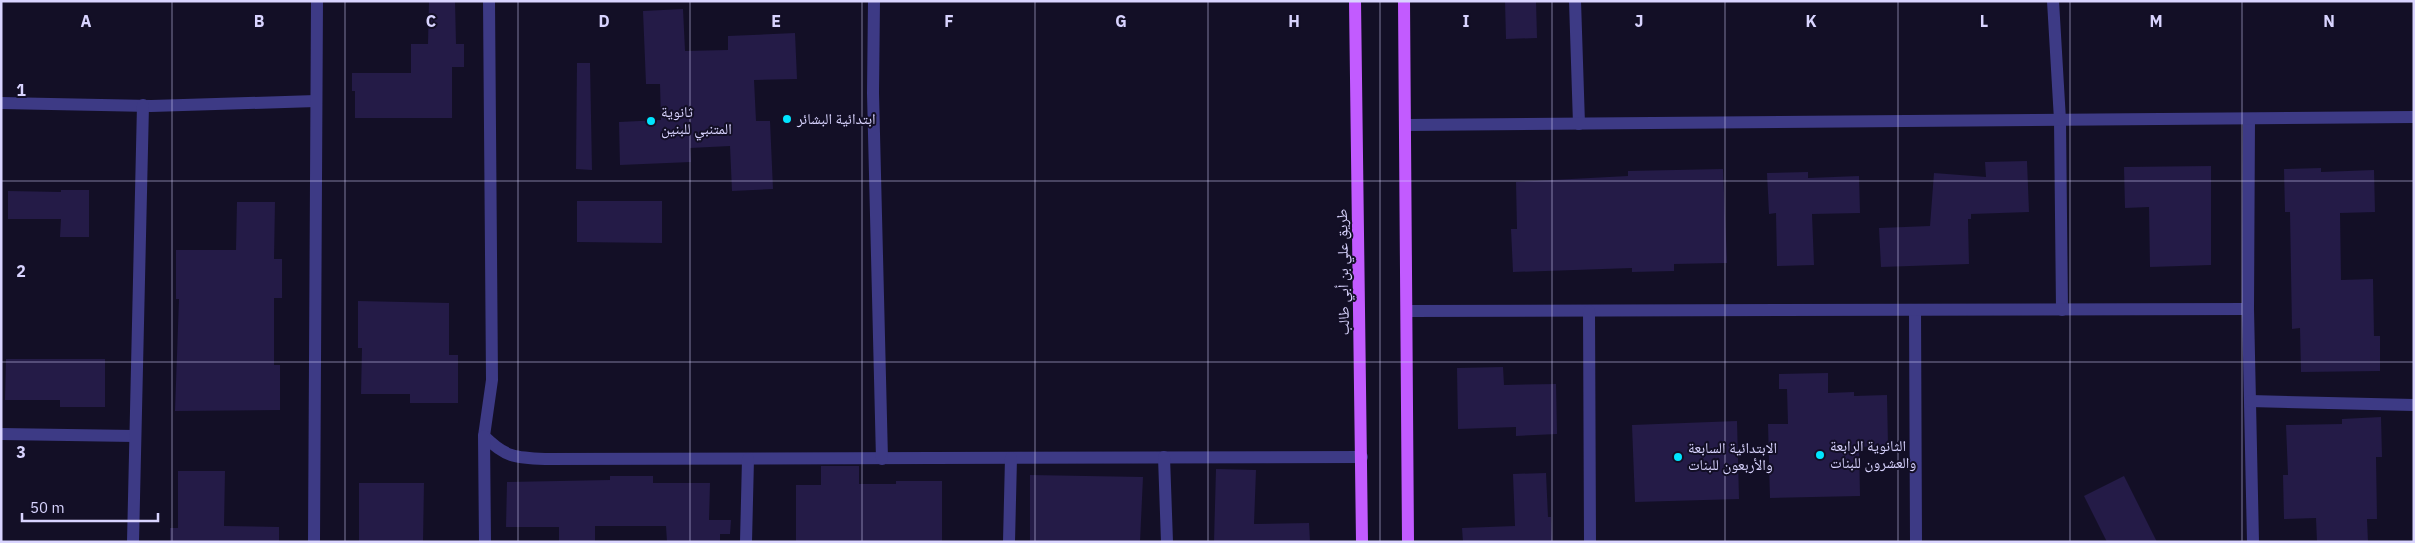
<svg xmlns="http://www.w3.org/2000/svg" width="2415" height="543" font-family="'IBM Plex Sans','Noto Naskh Arabic',sans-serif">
	<rect width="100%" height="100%" fill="#130f26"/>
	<!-- building -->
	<g fill="#241b47">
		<path d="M 429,1 L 455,1 L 456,44 L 464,44 L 464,67 L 452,67 L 452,118 L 355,118 L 355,91 L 352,91 L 352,73 L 411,73 L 411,44 L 428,44 Z"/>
		<path d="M 1505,1 L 1536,1 L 1537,38 L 1506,39 Z"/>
		<path d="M 683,9 L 685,51 L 728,50 L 728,36 L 795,33 L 797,79 L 754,80 L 756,121 L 770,121 L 773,189 L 732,191 L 730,146 L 690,148 L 691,162 L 620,165 L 619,122 L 661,120 L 660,84 L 646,84 L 643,11 Z"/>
		<path d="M 577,63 L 590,63 L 592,170 L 576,169 Z"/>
		<path d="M 2027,161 L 2029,212 L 1971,214 L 1971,219 L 1968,219 L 1969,264 L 1881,267 L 1879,228 L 1930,226 L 1934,173 L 1986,177 L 1985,162 Z"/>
		<path d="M 2211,166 L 2211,265 L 2150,267 L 2149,207 L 2125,208 L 2124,167 Z"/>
		<path d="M 2321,168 L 2321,172 L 2374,170 L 2375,212 L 2340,213 L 2341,280 L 2373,279 L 2374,336 L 2380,336 L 2380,371 L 2301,372 L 2300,328 L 2292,329 L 2290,212 L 2285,212 L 2284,169 Z"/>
		<path d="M 1723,169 L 1727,263 L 1674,264 L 1674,271 L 1632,272 L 1632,268 L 1513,272 L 1511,229 L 1517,229 L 1516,182 L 1628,176 L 1628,171 Z"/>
		<path d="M 1808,172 L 1808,178 L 1859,176 L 1860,213 L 1812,214 L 1814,265 L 1777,266 L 1776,213 L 1769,214 L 1767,173 Z"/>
		<path d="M 61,190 L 89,190 L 89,237 L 60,237 L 61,219 L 8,219 L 8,191 L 61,192 Z"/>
		<path d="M 577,201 L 662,201 L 662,243 L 577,242 Z"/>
		<path d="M 237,202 L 275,202 L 274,259 L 282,259 L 282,298 L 274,298 L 274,365 L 280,365 L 280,410 L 175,411 L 179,299 L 176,299 L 176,250 L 236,250 Z"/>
		<path d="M 358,301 L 449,303 L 449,355 L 458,355 L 458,403 L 410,403 L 410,394 L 361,394 L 362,348 L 358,348 Z"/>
		<path d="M 6,359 L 105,359 L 105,407 L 60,407 L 60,400 L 5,400 Z"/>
		<path d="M 1503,367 L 1504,385 L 1556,384 L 1557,434 L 1516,436 L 1516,427 L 1458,429 L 1457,368 Z"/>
		<path d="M 1828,373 L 1828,393 L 1854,392 L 1854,396 L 1887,395 L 1888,446 L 1859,447 L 1860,496 L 1770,498 L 1768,424 L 1788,424 L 1787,389 L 1779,389 L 1779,374 Z"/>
		<path d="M 2381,417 L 2382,457 L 2376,457 L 2377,519 L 2367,519 L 2368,542 L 2317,542 L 2316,518 L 2284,519 L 2283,475 L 2288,475 L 2286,425 L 2342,424 L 2342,419 Z"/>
		<path d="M 1737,421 L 1739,499 L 1635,502 L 1632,425 Z"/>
		<path d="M 821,466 L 859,466 L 859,484 L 896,484 L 896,481 L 942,481 L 942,542 L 796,542 L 796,485 L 821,485 Z"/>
		<path d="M 1216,469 L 1256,470 L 1254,524 L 1309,523 L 1310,542 L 1214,542 Z"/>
		<path d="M 178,471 L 225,471 L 224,526 L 279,527 L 279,542 L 170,542 L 170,528 L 178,528 Z"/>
		<path d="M 1546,473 L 1548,517 L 1551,517 L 1552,542 L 1463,542 L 1462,528 L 1515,526 L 1513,474 Z"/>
		<path d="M 1030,475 L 1143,477 L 1140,542 L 1030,542 Z"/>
		<path d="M 610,476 L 653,476 L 653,483 L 710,483 L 709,520 L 731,520 L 730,534 L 720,534 L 720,542 L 667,542 L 666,526 L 595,526 L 595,542 L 559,542 L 559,527 L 506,527 L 507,482 L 610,480 Z"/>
		<path d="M 2124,476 L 2157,542 L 2107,542 L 2084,496 Z"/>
		<path d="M 359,483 L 424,483 L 423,542 L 359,542 Z"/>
	</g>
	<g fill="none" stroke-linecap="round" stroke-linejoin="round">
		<!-- minor -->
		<g stroke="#3d3a85" stroke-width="12">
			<path d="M 489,1 L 492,380 L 484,436 C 505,457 515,458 545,459 L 1362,457"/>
			<path d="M 874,1 L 873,93 L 882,459"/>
			<path d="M 1575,1 L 1579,124"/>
			<path d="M 2053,1 L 2060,120 L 2062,310"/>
			<path d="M 1,103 L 151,106 L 316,101"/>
			<path d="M 2249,119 L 2248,309 L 2253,542"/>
			<path d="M 1405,125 L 2414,117"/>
			<path d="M 1915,310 L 1916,542"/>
			<path d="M 1407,311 L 2248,309"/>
			<path d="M 1589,311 L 1590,542"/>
			<path d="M 2250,401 L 2414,405"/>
			<path d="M 1,434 L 135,436"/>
			<path d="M 484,436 L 485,542"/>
			<path d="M 1164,457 L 1167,542"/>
			<path d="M 133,542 L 143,105"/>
			<path d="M 314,542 L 317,1"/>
			<path d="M 746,542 L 748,459"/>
			<path d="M 1009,542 L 1011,458"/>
		</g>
		<!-- major -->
		<g stroke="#c25bff" stroke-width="12">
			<path d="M 1355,1 L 1362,542"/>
			<path d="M 1404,1 L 1408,542"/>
		</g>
	</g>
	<!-- grid -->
	<path fill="none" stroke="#d9d4ff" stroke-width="1" stroke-opacity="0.55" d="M 172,1 L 172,542M 345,1 L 345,542M 518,1 L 518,542M 690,1 L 690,542M 862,1 L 862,542M 1035,1 L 1035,542M 1208,1 L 1208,542M 1380,1 L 1380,542M 1552,1 L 1552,542M 1725,1 L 1725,542M 1898,1 L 1898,542M 2070,1 L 2070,542M 2242,1 L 2242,542M 1,181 L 2414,181M 1,362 L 2414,362"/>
	<!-- markers -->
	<g fill="#00e5ff" stroke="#130f26" stroke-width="2">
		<circle cx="787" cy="119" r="5"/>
		<circle cx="651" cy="121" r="5"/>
		<circle cx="1820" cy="455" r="5"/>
		<circle cx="1678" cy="457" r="5"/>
	</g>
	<g text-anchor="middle" stroke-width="4" stroke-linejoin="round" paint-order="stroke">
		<!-- poi labels -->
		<g font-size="15" fill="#d9d4ff" stroke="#130f26" text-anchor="start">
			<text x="661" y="117">ثانوية<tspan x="661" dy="17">المتنبي للبنين</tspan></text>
			<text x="797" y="124">ابتدائية البشائر</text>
			<text x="1830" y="451">الثانوية الرابعة<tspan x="1830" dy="17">والعشرون للبنات</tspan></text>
			<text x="1688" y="453">الابتدائية السابعة<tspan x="1688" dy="17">والأربعون للبنات</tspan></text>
		</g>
		<!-- street labels -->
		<g font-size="15" fill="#d9d4ff" stroke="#130f26">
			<text transform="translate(1343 272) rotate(-91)" y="5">طريق علي بن أبي طالب</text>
		</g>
	</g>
	<g font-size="16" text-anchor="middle" font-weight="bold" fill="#d9d4ff" stroke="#130f26" stroke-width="4" stroke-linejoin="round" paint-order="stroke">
		<text x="86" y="27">A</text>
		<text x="259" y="27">B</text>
		<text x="431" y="27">C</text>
		<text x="604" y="27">D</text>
		<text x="776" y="27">E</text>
		<text x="949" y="27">F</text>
		<text x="1121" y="27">G</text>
		<text x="1294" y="27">H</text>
		<text x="1466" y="27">I</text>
		<text x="1639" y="27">J</text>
		<text x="1811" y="27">K</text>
		<text x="1984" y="27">L</text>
		<text x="2156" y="27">M</text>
		<text x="2329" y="27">N</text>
		<text x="21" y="96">1</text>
		<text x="21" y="277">2</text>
		<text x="21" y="458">3</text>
	</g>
	<!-- border -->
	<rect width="2415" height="543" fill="none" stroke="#d9d4ff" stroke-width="5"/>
	<!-- scale -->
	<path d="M22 513v8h136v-8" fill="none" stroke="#d9d4ff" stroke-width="2.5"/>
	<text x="30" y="513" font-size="15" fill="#d9d4ff" stroke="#130f26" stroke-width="4" paint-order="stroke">50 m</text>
</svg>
